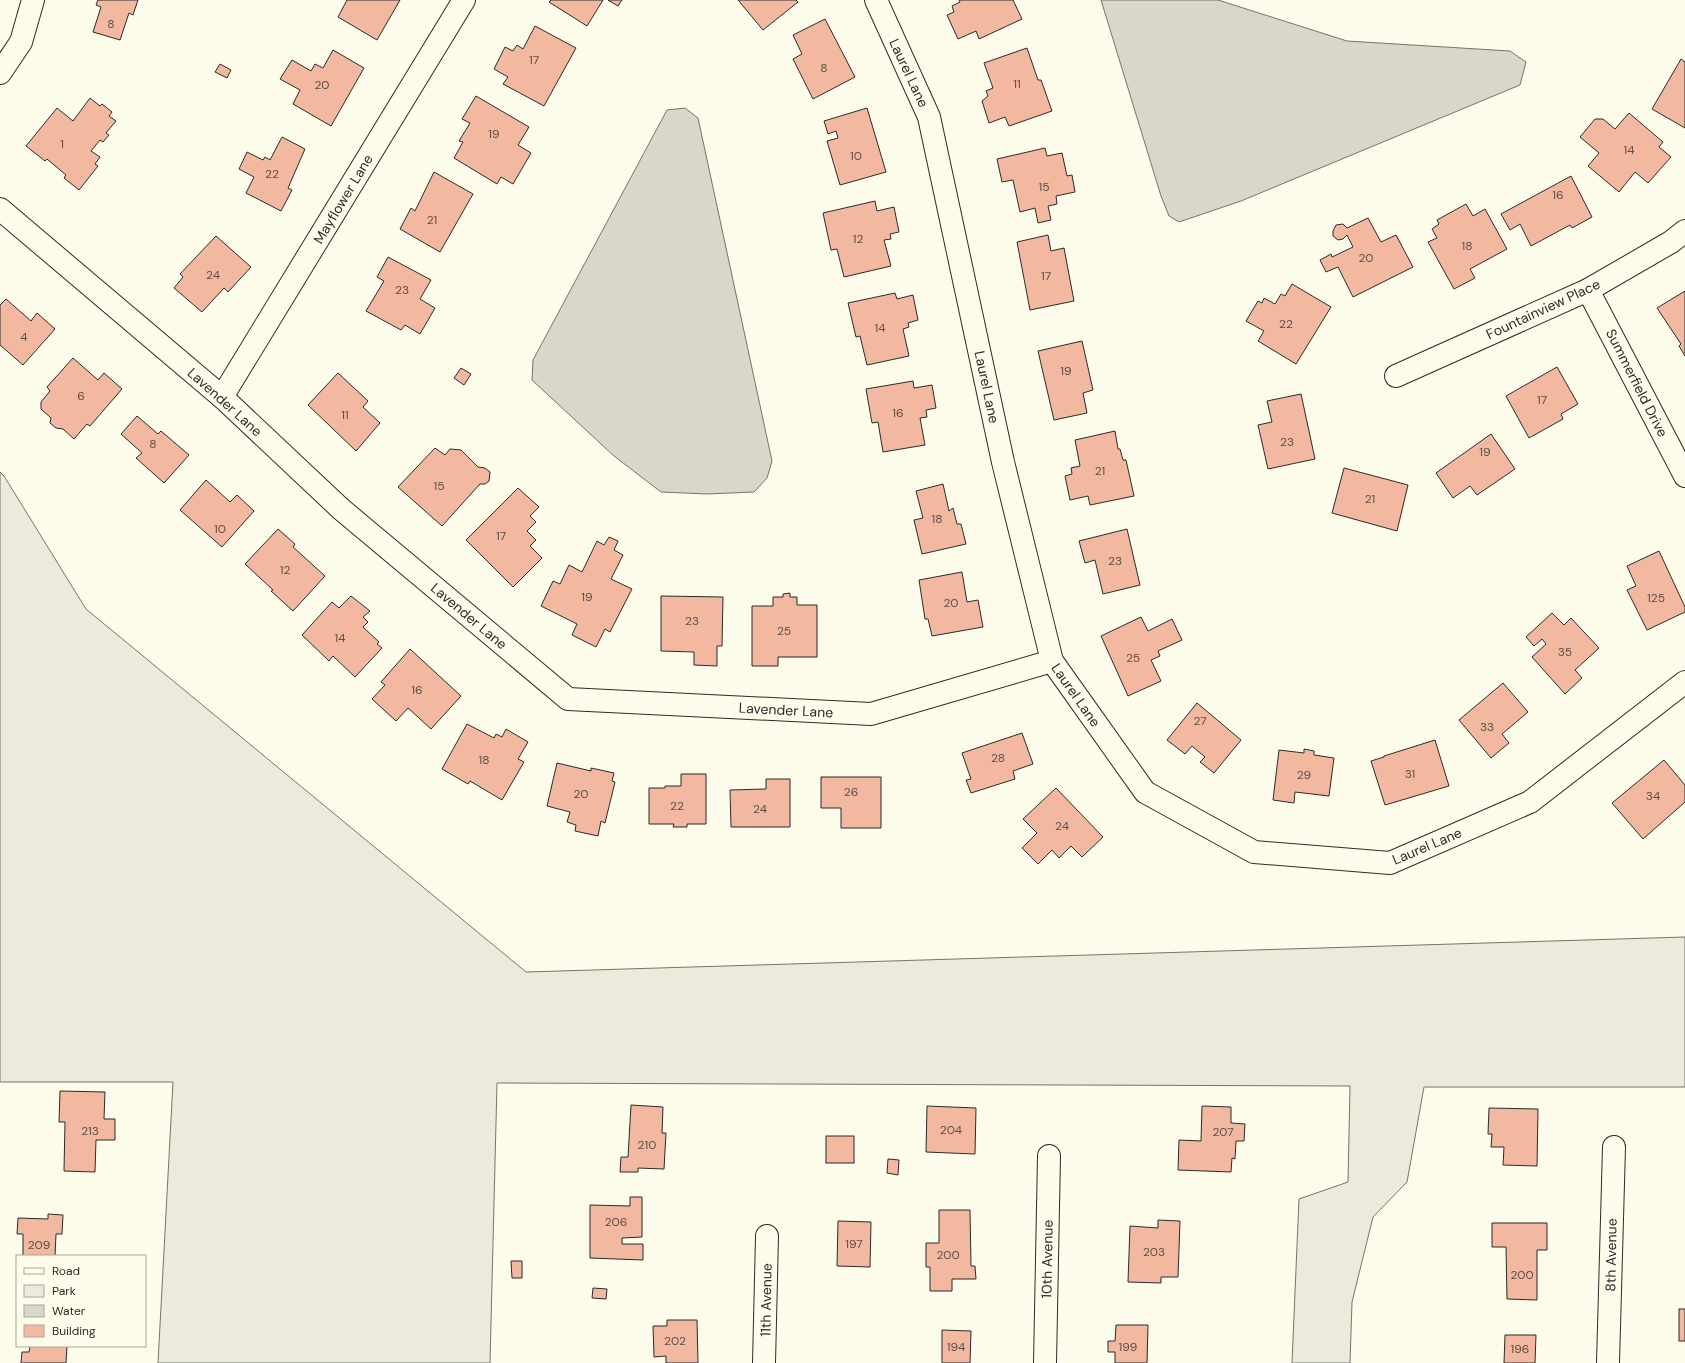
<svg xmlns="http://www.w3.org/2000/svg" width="1685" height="1363" font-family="'DM Sans',sans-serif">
	<rect width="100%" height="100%" fill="#fdfbea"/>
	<!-- green -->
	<path fill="#ecebdb" stroke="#74746e" d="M 0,472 L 4,476 L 86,609 L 526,972 L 1685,937 L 1685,1087 L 1424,1087 L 1407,1182 L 1373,1217 L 1352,1302 L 1350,1363 L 1292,1363 L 1299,1199 L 1348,1182 L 1350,1086 L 497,1083 L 490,1363 L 158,1363 L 173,1082 L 0,1082 Z"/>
	<!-- water -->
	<g fill="#d8d7c9" stroke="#74746e">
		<path d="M 1101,0 L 1218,0 L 1347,41 L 1510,51 L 1526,62 L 1520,85 L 1241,201 L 1179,222 L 1169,216 L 1161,196 Z"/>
		<path d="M 685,108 L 698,118 L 772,461 L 767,478 L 754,492 L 707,494 L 661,492 L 614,456 L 532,380 L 533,360 L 667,110 Z"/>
	</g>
	<!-- building -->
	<g fill="#f2b8a0" stroke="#2b2b2b">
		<path d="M 98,0 L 138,0 L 133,15 L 129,13 L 120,40 L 93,32 L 101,7 L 96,5 Z"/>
		<path d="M 347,0 L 400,0 L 377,40 L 338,17 Z"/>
		<path d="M 551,0 L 603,0 L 587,26 L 549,2 Z"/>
		<path d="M 608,0 L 622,0 L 618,6 Z"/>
		<path d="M 738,0 L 796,0 L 798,2 L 763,30 Z"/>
		<path d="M 959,0 L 1013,0 L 1022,19 L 979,39 L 976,31 L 958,39 L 947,15 L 954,12 L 952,6 L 960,2 Z"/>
		<path d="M 825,19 L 855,77 L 813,99 L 793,59 L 802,54 L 793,35 Z"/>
		<path d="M 535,26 L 576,48 L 544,106 L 503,84 L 508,77 L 494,69 L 505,47 L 513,51 L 517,45 L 523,49 Z"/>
		<path d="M 1027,48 L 1038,80 L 1041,80 L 1052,111 L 1009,126 L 1005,117 L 989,123 L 982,101 L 988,96 L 986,91 L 993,88 L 984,63 Z"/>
		<path d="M 333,50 L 364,68 L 331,126 L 293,104 L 300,90 L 280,79 L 292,60 L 311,71 L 315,64 L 323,68 Z"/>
		<path d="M 1681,59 L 1685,62 L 1685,128 L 1652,109 Z"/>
		<path d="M 220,64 L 231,70 L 227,78 L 215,72 Z"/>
		<path d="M 476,96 L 529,127 L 518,145 L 531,153 L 513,184 L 501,177 L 497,184 L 454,158 L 463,142 L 459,141 L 470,123 L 462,119 Z"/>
		<path d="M 90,98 L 100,106 L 102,104 L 112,112 L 109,116 L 116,121 L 106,133 L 109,135 L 103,142 L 100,140 L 91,151 L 100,157 L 95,164 L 98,166 L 79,190 L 64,178 L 66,175 L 47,159 L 45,161 L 26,146 L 57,108 L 73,121 Z"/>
		<path d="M 867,108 L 886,172 L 840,185 L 827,141 L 838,138 L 836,131 L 828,134 L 824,121 Z"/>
		<path d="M 1629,113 L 1663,142 L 1659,147 L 1671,157 L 1648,183 L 1635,172 L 1619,192 L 1588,166 L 1599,153 L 1580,137 L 1595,119 L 1603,119 L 1615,129 Z"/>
		<path d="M 282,137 L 305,149 L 288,188 L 292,190 L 281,211 L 246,193 L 254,177 L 239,169 L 247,152 L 263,160 L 265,157 L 270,160 Z"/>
		<path d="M 1045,148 L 1047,156 L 1062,153 L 1067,176 L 1072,175 L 1075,192 L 1056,196 L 1057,204 L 1048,206 L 1051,220 L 1038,223 L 1035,208 L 1020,212 L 1013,180 L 1002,182 L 997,159 Z"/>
		<path d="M 434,172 L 473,194 L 440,252 L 400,229 L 411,208 L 415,211 Z"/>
		<path d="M 1571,176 L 1592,217 L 1572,228 L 1570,225 L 1531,246 L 1520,224 L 1510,230 L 1501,214 Z"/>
		<path d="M 875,201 L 877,211 L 894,207 L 899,232 L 890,234 L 891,239 L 884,240 L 891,266 L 844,277 L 837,249 L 831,250 L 823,213 Z"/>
		<path d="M 1466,204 L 1473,216 L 1485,209 L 1507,249 L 1470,269 L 1475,278 L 1454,289 L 1428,242 L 1437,238 L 1432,229 L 1439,224 L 1437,220 Z"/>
		<path d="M 1368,218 L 1381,242 L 1396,235 L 1413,267 L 1353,297 L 1338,267 L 1326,272 L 1320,260 L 1331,254 L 1332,257 L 1353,247 L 1347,235 L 1343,239 L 1338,240 L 1333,236 L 1333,231 L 1336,225 L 1343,224 L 1347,228 Z"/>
		<path d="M 1048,235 L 1051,251 L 1064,248 L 1074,301 L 1030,310 L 1017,242 Z"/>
		<path d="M 216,236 L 251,267 L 228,292 L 224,288 L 202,312 L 174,288 L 183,277 L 180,274 Z"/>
		<path d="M 388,257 L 431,280 L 420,299 L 435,308 L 420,334 L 405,325 L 401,330 L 366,311 L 384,281 L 377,277 Z"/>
		<path d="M 1292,284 L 1331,307 L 1296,364 L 1258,341 L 1264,331 L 1246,321 L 1258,301 L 1262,303 L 1264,298 L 1275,304 L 1281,294 L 1285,296 Z"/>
		<path d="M 1685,291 L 1685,356 L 1679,346 L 1681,344 L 1657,308 Z"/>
		<path d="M 895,293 L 897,299 L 913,295 L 918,320 L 908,323 L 909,327 L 903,329 L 909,356 L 867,365 L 860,336 L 856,337 L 848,303 Z"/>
		<path d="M 6,299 L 31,321 L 37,313 L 55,329 L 23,365 L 0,345 L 0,305 Z"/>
		<path d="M 1082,341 L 1093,390 L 1083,393 L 1087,413 L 1054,420 L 1038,351 Z"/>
		<path d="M 73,358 L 98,380 L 104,373 L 122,389 L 90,426 L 87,424 L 74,439 L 63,429 L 56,428 L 50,423 L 51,418 L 41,409 L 41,402 L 50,391 L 47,387 Z"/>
		<path d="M 1557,367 L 1578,404 L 1561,414 L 1563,419 L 1529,438 L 1506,396 Z"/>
		<path d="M 461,368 L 471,374 L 464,385 L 454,378 Z"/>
		<path d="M 338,373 L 368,401 L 363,407 L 380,423 L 356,451 L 308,405 Z"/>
		<path d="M 913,381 L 914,388 L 932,385 L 936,408 L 926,410 L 927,417 L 920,418 L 925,445 L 883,452 L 878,422 L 872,423 L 866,389 Z"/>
		<path d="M 1301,394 L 1315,459 L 1268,469 L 1258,425 L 1272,422 L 1267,401 Z"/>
		<path d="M 137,416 L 158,434 L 161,431 L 189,455 L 164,483 L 136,458 L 142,453 L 121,434 Z"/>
		<path d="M 1115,431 L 1118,449 L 1120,449 L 1123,460 L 1126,460 L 1134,496 L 1090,505 L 1088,496 L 1070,500 L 1065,476 L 1072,474 L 1071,468 L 1080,466 L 1075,440 Z"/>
		<path d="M 1491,434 L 1515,469 L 1477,495 L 1470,486 L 1453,498 L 1436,473 Z"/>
		<path d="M 435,448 L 445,455 L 450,449 L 461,450 L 478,467 L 485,468 L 490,472 L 489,481 L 485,484 L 480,484 L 442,526 L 398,487 Z"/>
		<path d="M 1344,468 L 1408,485 L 1397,531 L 1332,513 Z"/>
		<path d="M 206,480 L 230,502 L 237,495 L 254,511 L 222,547 L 180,510 Z"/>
		<path d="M 943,484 L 949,511 L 953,508 L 957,524 L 961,524 L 966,544 L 922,554 L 914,520 L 923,518 L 916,491 Z"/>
		<path d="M 518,488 L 539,507 L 530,516 L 536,522 L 527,531 L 536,540 L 530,546 L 542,558 L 513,587 L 466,540 Z"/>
		<path d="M 278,529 L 295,544 L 293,547 L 325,576 L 293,611 L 271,591 L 273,590 L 245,564 Z"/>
		<path d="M 1127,529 L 1140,585 L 1103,594 L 1095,560 L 1085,563 L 1079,541 Z"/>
		<path d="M 609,537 L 618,541 L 614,550 L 623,555 L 611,579 L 632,589 L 610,632 L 605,629 L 596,647 L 572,635 L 577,624 L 541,606 L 553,581 L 560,584 L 569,565 L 582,572 L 597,541 L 604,545 Z"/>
		<path d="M 1659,551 L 1685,607 L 1685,612 L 1647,630 L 1627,590 L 1636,586 L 1627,566 Z"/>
		<path d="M 962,572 L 967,602 L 978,600 L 983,627 L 932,636 L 928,619 L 925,619 L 919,580 Z"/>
		<path d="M 790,593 L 790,597 L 797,597 L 797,605 L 817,605 L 817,657 L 778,657 L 778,666 L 752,666 L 752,606 L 773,606 L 773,597 L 783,597 L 783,594 Z"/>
		<path d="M 351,596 L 370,611 L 363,617 L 368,622 L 363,627 L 379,642 L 377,644 L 382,648 L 355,677 L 333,656 L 329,661 L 302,635 L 332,602 L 339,608 Z"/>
		<path d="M 661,596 L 723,597 L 722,646 L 717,646 L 717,666 L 694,665 L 694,652 L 661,651 Z"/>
		<path d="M 1552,613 L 1564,625 L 1571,618 L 1599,648 L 1575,670 L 1582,678 L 1565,694 L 1532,657 L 1546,644 L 1542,639 L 1534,646 L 1526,637 Z"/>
		<path d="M 1141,617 L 1148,631 L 1172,619 L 1182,640 L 1158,651 L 1160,656 L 1151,660 L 1161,681 L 1128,696 L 1101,636 Z"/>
		<path d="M 410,649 L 461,696 L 431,729 L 408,708 L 396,721 L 372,699 L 385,685 L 381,682 Z"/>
		<path d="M 1503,683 L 1528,712 L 1502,734 L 1509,743 L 1491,758 L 1459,720 Z"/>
		<path d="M 1197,703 L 1241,740 L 1214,773 L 1200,762 L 1205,757 L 1192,746 L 1185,754 L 1167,740 Z"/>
		<path d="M 467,724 L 494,738 L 496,734 L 502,737 L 506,729 L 528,742 L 518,759 L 524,762 L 502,800 L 470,781 L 468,784 L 442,769 Z"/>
		<path d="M 1022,733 L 1033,764 L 1013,771 L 1015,779 L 971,793 L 966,780 L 971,779 L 962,753 Z"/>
		<path d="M 1435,740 L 1449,786 L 1385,805 L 1371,761 L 1384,757 L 1384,756 Z"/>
		<path d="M 1304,749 L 1314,751 L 1314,755 L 1334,758 L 1329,796 L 1295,792 L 1294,803 L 1273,800 L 1279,750 L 1304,753 Z"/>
		<path d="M 1664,760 L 1685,785 L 1685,802 L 1643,839 L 1612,803 Z"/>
		<path d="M 557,763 L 591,771 L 591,768 L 614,773 L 612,781 L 615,782 L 605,823 L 601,821 L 598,836 L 575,831 L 576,825 L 567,822 L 570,812 L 547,806 Z"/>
		<path d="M 681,774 L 706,774 L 706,824 L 687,824 L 687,827 L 673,827 L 674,824 L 649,824 L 649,788 L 665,788 L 665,786 L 681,786 Z"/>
		<path d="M 821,777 L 881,777 L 881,828 L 841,828 L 841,808 L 821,808 Z"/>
		<path d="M 766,779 L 790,779 L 790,827 L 731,827 L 730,790 L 766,789 Z"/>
		<path d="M 1056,788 L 1103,837 L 1082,857 L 1071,846 L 1059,858 L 1052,850 L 1038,864 L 1022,848 L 1037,833 L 1023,819 Z"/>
		<path d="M 60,1091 L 105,1092 L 104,1119 L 115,1119 L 115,1140 L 96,1140 L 95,1172 L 64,1171 L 65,1122 L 59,1122 Z"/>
		<path d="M 631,1105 L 663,1107 L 662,1133 L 666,1133 L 664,1169 L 638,1168 L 638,1172 L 620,1172 L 621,1157 L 628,1157 Z"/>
		<path d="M 927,1106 L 976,1108 L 975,1154 L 926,1152 Z"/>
		<path d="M 1202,1106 L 1231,1107 L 1231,1123 L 1245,1124 L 1244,1141 L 1236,1141 L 1235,1159 L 1232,1158 L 1231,1172 L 1178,1170 L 1179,1140 L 1201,1141 Z"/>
		<path d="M 1489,1108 L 1538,1109 L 1537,1166 L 1503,1165 L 1504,1147 L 1491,1147 L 1492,1134 L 1488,1134 Z"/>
		<rect x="826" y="1136" width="28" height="27"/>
		<path d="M 888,1159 L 899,1160 L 898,1175 L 887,1173 Z"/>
		<path d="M 630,1197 L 642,1197 L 642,1237 L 622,1238 L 622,1244 L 643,1244 L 643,1260 L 590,1258 L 590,1205 L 630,1206 Z"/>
		<path d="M 939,1210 L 970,1210 L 971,1266 L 975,1266 L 976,1279 L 952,1279 L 952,1291 L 930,1291 L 930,1267 L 926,1267 L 926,1243 L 939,1243 Z"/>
		<path d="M 48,1214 L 63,1215 L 62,1234 L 56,1234 L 55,1256 L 23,1256 L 23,1234 L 17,1234 L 18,1218 L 48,1219 Z"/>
		<path d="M 1158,1220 L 1180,1221 L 1178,1277 L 1161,1277 L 1161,1283 L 1128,1282 L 1130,1226 L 1158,1228 Z"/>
		<path d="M 838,1221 L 871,1222 L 870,1267 L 837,1266 Z"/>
		<path d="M 1492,1223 L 1547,1223 L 1547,1250 L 1537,1250 L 1537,1300 L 1507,1299 L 1506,1247 L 1492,1247 Z"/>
		<path d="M 511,1261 L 522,1261 L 522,1278 L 512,1278 Z"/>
		<path d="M 593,1288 L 607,1289 L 606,1299 L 592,1298 Z"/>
		<rect x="1679" y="1309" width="6" height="32"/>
		<path d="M 667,1320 L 697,1320 L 698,1363 L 666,1363 L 666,1356 L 654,1357 L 653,1326 L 667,1326 Z"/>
		<path d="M 1116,1325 L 1148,1325 L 1147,1363 L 1115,1363 L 1115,1352 L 1108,1352 L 1108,1341 L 1115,1341 Z"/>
		<path d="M 942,1330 L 971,1331 L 970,1363 L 942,1363 Z"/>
		<path d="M 1505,1335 L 1536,1335 L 1535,1363 L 1504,1363 Z"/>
		<path d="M 30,1346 L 67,1346 L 66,1363 L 21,1363 L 22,1352 L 29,1352 Z"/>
	</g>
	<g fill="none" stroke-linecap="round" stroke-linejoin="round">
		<defs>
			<g id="minor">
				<path d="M 876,0 L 929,117 L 1003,462 L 1052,661 L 1145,792 L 1254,852 L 1390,863 L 1530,802 L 1685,682"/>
				<path d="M 0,73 L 21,42 L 33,0"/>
				<path d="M 0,209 L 222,397 L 341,509 L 568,699 L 871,714 L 1052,661"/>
				<path d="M 1588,290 L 1685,476"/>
				<path d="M 1396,376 L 1588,290 L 1671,242 L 1685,231"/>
				<path d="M 222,397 L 464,0"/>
				<path d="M 764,1363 L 767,1236"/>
				<path d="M 1045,1363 L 1049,1156"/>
				<path d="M 1608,1363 L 1614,1147"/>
			</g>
		</defs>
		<!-- minor casing -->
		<use href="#minor" stroke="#2b2b2b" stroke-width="24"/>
		<!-- minor -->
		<use href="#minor" stroke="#fdfbea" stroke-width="22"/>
	</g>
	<g text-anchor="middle" stroke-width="3" stroke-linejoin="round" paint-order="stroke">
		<!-- number labels -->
		<g font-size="12" fill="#5d4e48">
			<text x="111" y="28">8</text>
			<text x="534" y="64">17</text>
			<text x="824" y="72">8</text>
			<text x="1017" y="88">11</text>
			<text x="322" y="89">20</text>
			<text x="494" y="138">19</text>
			<text x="62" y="148">1</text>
			<text x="1629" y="154">14</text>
			<text x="856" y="160">10</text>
			<text x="272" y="178">22</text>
			<text x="1044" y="191">15</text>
			<text x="1558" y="199">16</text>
			<text x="432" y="224">21</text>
			<text x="858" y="243">12</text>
			<text x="1467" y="250">18</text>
			<text x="1366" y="262">20</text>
			<text x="213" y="279">24</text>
			<text x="1046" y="280">17</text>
			<text x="402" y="294">23</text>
			<text x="1286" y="328">22</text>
			<text x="880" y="332">14</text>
			<text x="24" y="341">4</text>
			<text x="1066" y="375">19</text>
			<text x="81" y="400">6</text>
			<text x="1542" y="404">17</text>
			<text x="898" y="417">16</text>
			<text x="345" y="419">11</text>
			<text x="1287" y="446">23</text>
			<text x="153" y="448">8</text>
			<text x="1485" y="456">19</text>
			<text x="1100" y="475">21</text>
			<text x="439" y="490">15</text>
			<text x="1370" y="503">21</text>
			<text x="937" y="523">18</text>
			<text x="220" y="533">10</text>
			<text x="501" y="540">17</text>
			<text x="1115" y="565">23</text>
			<text x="285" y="574">12</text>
			<text x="587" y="601">19</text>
			<text x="1656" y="602">125</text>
			<text x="951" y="607">20</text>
			<text x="692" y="625">23</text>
			<text x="784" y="635">25</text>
			<text x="340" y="642">14</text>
			<text x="1565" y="656">35</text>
			<text x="1133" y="662">25</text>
			<text x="417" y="694">16</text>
			<text x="1200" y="725">27</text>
			<text x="1487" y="731">33</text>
			<text x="998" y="762">28</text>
			<text x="484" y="764">18</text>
			<text x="1410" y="778">31</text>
			<text x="1304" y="779">29</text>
			<text x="851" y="796">26</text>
			<text x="581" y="798">20</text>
			<text x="1653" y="800">34</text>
			<text x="677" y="810">22</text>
			<text x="760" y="813">24</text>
			<text x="1062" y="830">24</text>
			<text x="951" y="1134">204</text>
			<text x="90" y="1135">213</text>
			<text x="1223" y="1136">207</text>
			<text x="647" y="1149">210</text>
			<text x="616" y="1226">206</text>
			<text x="854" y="1248">197</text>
			<text x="39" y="1249">209</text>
			<text x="1154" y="1256">203</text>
			<text x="948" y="1259">200</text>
			<text x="1522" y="1279">200</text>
			<text x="675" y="1345">202</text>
			<text x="956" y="1351">194</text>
			<text x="1128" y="1351">199</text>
			<text x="1520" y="1353">196</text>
		</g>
		<!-- street labels -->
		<g font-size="14" fill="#2b2b2b" stroke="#fdfbea">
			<text transform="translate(909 73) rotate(65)" y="5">Laurel Lane</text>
			<text transform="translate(343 199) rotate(-59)" y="5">Mayflower Lane</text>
			<text transform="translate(1543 309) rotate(-25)" y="5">Fountainview Place</text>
			<text transform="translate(1637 383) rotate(63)" y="5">Summerfield Drive</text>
			<text transform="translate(987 387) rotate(78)" y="5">Laurel Lane</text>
			<text transform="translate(225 402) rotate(42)" y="5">Lavender Lane</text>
			<text transform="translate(469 616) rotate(40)" y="5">Lavender Lane</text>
			<text transform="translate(1076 695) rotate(55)" y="5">Laurel Lane</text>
			<text transform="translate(786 710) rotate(3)" y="5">Lavender Lane</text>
			<text transform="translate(1427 846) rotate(-23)" y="5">Laurel Lane</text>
			<text transform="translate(1611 1255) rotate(-89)" y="5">8th Avenue</text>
			<text transform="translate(1047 1259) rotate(-89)" y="5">10th Avenue</text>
			<text transform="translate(766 1300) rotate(-89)" y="5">11th Avenue</text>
		</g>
	</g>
	<!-- legend -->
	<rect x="16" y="1255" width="130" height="92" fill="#fdfbea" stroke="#a9a89e"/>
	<rect x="24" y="1268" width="20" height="6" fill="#fdfbea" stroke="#a9a89e"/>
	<text x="52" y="1275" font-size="12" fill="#2b2b2b">Road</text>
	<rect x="24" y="1285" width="20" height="12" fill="#ecebdb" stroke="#a9a89e"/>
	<text x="52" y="1295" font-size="12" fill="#2b2b2b">Park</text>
	<rect x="24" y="1305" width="20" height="12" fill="#d8d7c9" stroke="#a9a89e"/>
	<text x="52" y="1315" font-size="12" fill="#2b2b2b">Water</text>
	<rect x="24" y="1325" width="20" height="12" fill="#f2b8a0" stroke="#a9a89e"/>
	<text x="52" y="1335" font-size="12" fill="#2b2b2b">Building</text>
</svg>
